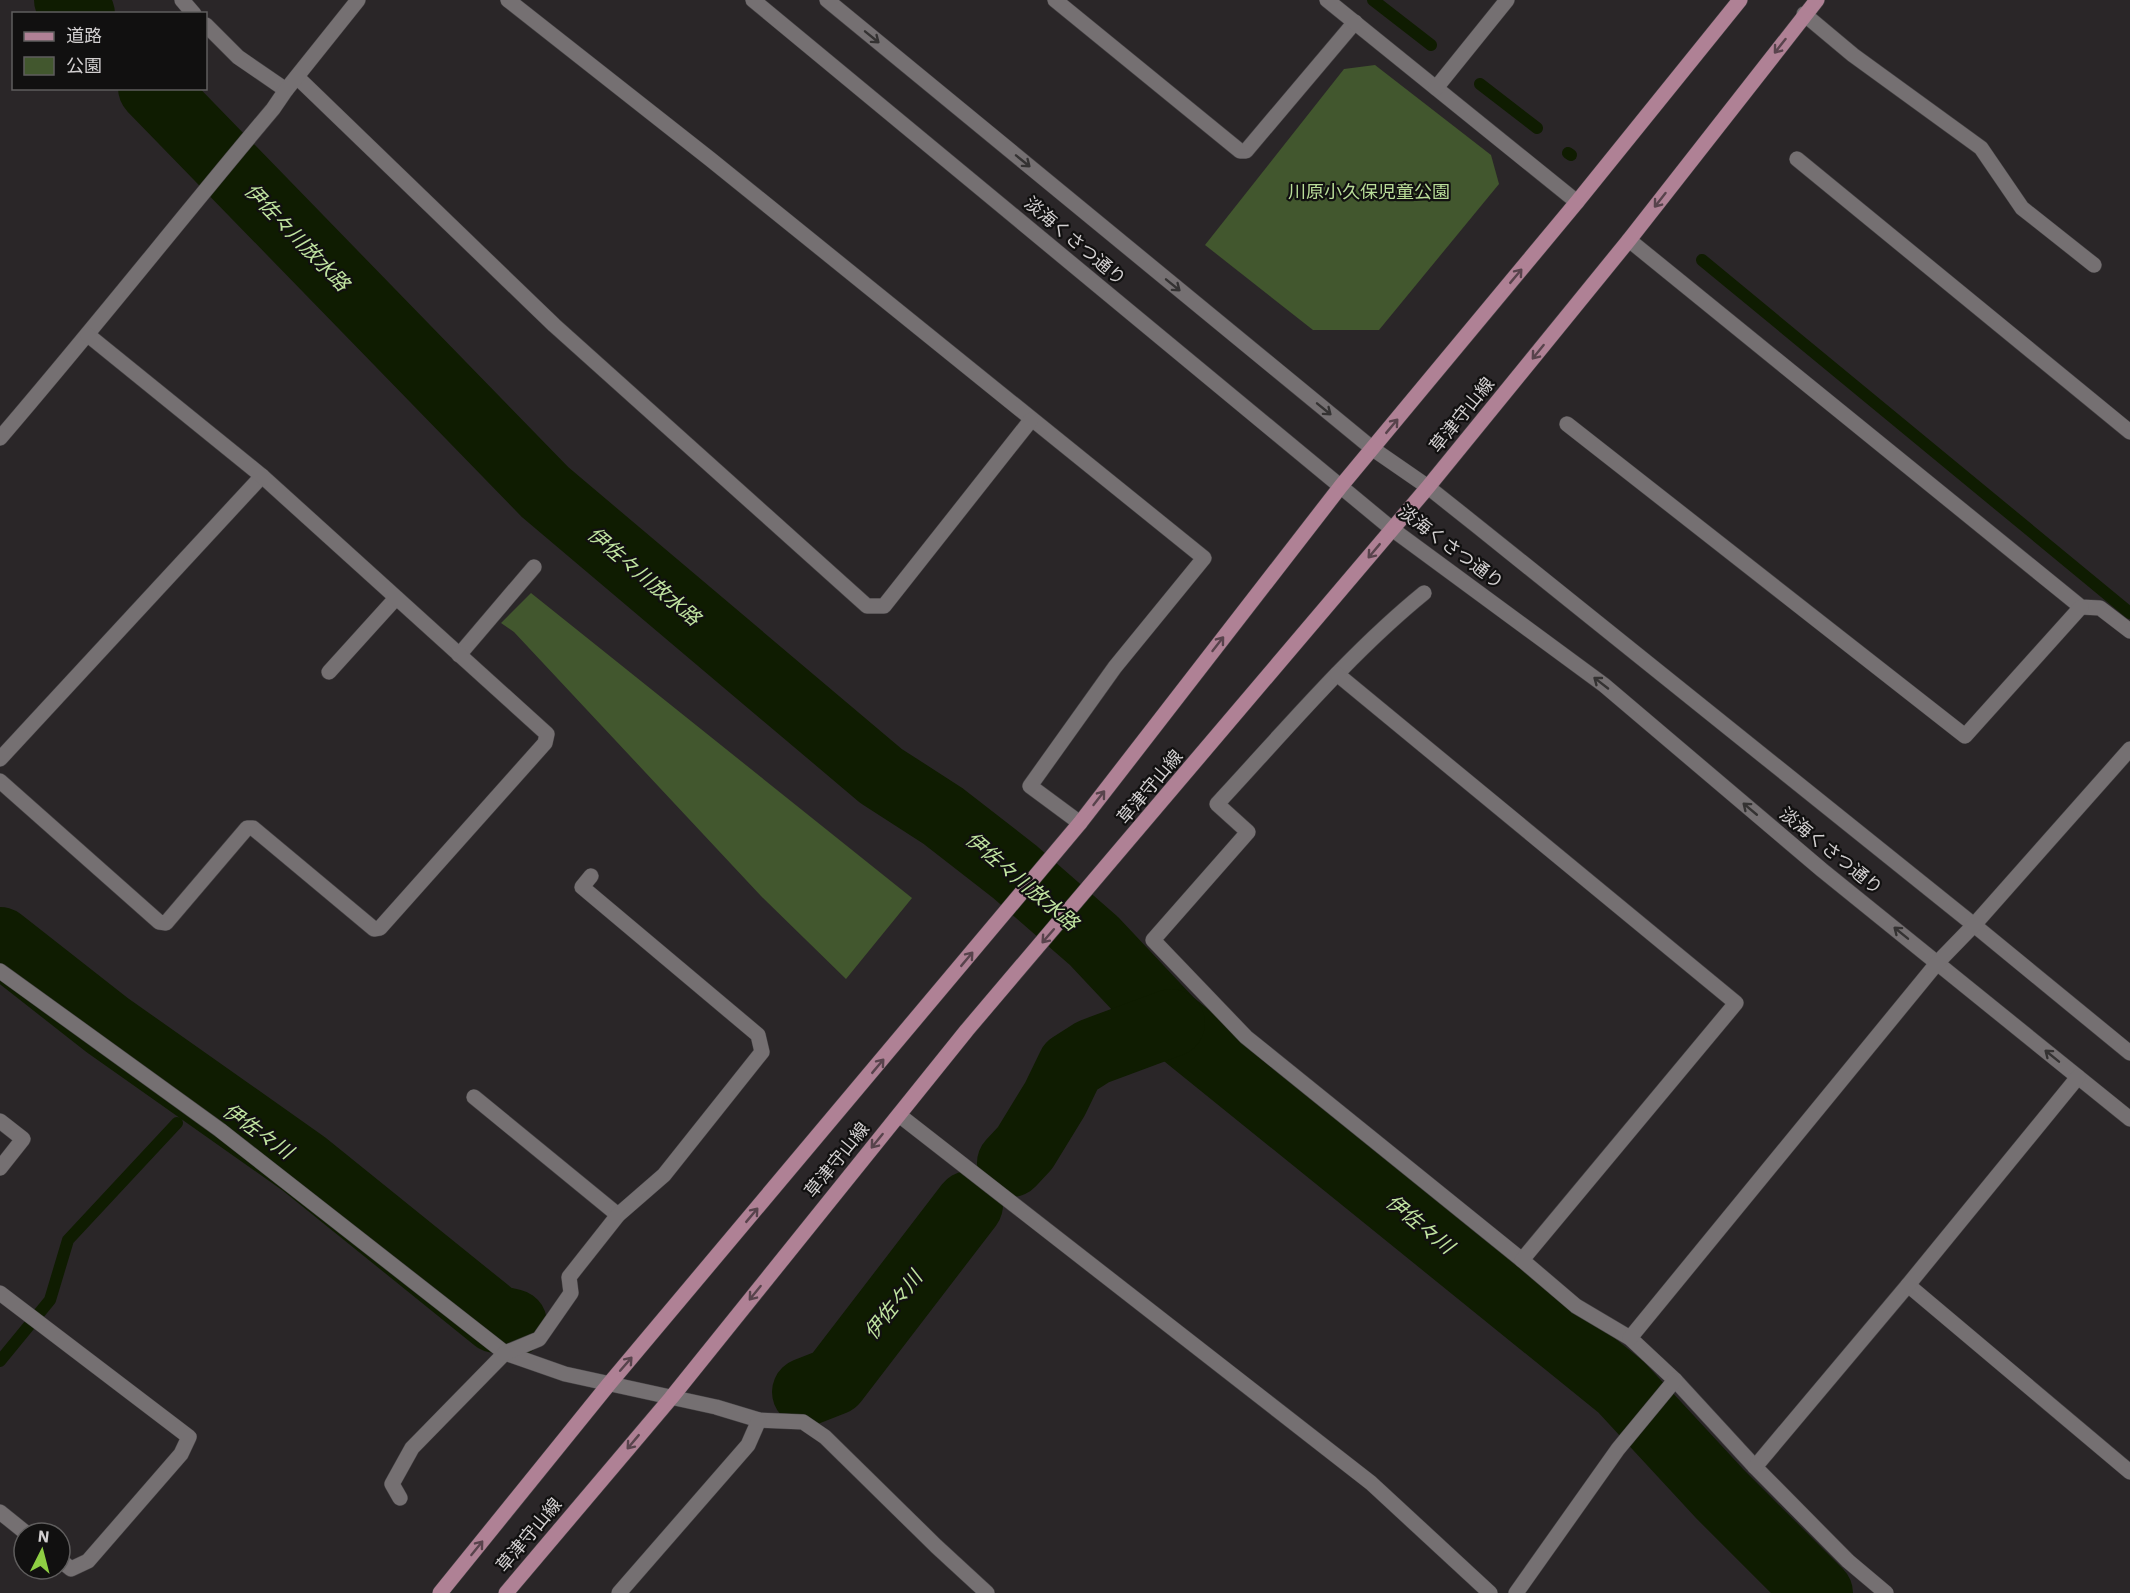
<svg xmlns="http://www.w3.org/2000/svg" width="2130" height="1593" font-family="'IBM Plex Sans','Noto Sans JP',sans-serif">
	<rect width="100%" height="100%" fill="#2a2628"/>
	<!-- green -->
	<g fill="#42572e">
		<path d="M 1375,65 L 1491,155 L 1499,184 L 1379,330 L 1313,330 L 1205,245 L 1344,69 Z"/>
		<path d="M 531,593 L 912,898 L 846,979 L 761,896 L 514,632 L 501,623 Z"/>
	</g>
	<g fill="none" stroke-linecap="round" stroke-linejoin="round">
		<!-- stream -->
		<g stroke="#0f1c01" stroke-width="12">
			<path d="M 1373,0 L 1431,45"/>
			<path d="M 1480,84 L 1537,128"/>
			<path d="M 1568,153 L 1571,155"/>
			<path d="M 1702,260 L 2130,613"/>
			<path d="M 0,1361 L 50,1300 L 68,1240 L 177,1123"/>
		</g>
		<!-- river -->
		<g stroke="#0f1c01" stroke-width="68">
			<path d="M 68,0 L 81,14"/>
			<path d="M 152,88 L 545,492 L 881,776 L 943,816 L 1015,872 L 1094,941 L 1171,1023 L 1621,1387 L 1720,1494 L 1819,1593"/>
			<path d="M 0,941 L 107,1025 L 304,1164 L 496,1319 L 513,1323"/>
			<path d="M 1011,1163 L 1025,1148 L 1055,1099 L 1071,1066 L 1093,1052 L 1171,1023"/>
			<path d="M 806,1392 L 834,1381 L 969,1205"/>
		</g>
		<defs>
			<g id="minor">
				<path d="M 182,0 L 194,14"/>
				<path d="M 508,0 L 710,159 L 1204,558 L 1115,667 L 1030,786 L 1080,823"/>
				<path d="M 753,0 L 1392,529 L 1604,685 L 1822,870 L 2130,1119"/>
				<path d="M 827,0 L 1373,449 L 1428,487 L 1477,526 L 1974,925 L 2130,1053"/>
				<path d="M 1055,0 L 1240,151 L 1246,151 L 1355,22"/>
				<path d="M 1327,0 L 1577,202"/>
				<path d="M 1804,14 L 1853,55 L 1981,148 L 2022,208 L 2094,265"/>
				<path d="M 206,25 L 238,57 L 286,90"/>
				<path d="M 297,77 L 554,325 L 867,606 L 884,606 L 1031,420"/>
				<path d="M 1436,88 L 1507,0"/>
				<path d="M 1797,159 L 2130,432"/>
				<path d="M 1629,240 L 2081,607 L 2100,608 L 2130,631"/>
				<path d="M 1567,424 L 1965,736 L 2081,607"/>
				<path d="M 0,438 C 93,330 181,218 273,109 L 286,90 L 358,0"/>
				<path d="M 1424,593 C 1348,655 1284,732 1217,804 L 1248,832 L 1153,940 L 1246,1037 L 1522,1260"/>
				<path d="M 459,655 L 534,567"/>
				<path d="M 329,672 L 396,598"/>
				<path d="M 1337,674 L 1736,1003 L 1522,1260 L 1576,1306 L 1630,1338 L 1675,1380 L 1755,1467 L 1848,1561 L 1886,1593"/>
				<path d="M 0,759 L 262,476"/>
				<path d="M 0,781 L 159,922 L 166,923 L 247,828 L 253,828 L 374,929 L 380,928 L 545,743 L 547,734 L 262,476 L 88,335"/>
				<path d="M 0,971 L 220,1130 L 505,1353 L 565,1374 L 716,1407 L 759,1420 L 803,1422 L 825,1437 L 936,1546 L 987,1593"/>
				<path d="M 474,1097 L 618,1215"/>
				<path d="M 899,1115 L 1371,1483 L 1490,1593"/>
				<path d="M 0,1121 L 23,1139 L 0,1168"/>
				<path d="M 1908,1285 L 2130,1472"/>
				<path d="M 0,1293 L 189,1437 L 181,1454 L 88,1561 L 71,1569 L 60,1560"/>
				<path d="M 1630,1338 L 1938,962 L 1974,925 L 2130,749"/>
				<path d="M 1755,1467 L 1908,1285 L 2078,1077"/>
				<path d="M 400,1498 L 392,1484 L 412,1448 L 505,1353 L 539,1339 L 571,1293 L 569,1277 L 618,1215 L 664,1175 L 762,1052 L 758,1035 L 582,887 L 591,876"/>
				<path d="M 0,1512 L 26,1533"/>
				<path d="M 619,1593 L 748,1445 L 759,1420"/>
				<path d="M 1516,1593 L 1618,1449 L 1675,1380"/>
			</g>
			<g id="major">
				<path d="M 440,1593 L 609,1384 L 1080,823 L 1341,486 L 1577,202 L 1740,0"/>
				<path d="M 506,1593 L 671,1398 L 967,1030 L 1428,487 L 1629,240 L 1817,0"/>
			</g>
		</defs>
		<!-- minor casing -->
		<use href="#minor" stroke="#444143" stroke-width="16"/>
		<!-- major casing -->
		<use href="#major" stroke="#444143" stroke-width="16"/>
		<!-- minor -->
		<use href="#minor" stroke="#757072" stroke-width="15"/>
		<!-- major -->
		<use href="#major" stroke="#af8195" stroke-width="15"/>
	</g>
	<!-- one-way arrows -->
	<defs><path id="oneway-shaft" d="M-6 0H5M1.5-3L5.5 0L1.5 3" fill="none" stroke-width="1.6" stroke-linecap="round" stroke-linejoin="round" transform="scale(1.5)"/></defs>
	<g stroke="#343232">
		<use href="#oneway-shaft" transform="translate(872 37) rotate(39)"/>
		<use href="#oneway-shaft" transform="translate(1023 161) rotate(39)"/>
		<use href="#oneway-shaft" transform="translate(1173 285) rotate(39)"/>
		<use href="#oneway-shaft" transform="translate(1324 409) rotate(39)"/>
		<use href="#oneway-shaft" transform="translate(1601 683) rotate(-142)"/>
		<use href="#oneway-shaft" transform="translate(1750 809) rotate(-140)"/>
		<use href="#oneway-shaft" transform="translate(1901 933) rotate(-141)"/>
		<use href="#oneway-shaft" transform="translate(2052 1056) rotate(-141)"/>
	</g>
	<g stroke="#58434c">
		<use href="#oneway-shaft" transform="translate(1780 46) rotate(128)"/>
		<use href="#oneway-shaft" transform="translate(1660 200) rotate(128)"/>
		<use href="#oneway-shaft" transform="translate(1516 276) rotate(-50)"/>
		<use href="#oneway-shaft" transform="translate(1538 352) rotate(129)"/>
		<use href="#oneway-shaft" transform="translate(1392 426) rotate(-50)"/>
		<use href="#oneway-shaft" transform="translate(1374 551) rotate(130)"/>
		<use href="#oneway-shaft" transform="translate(1218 644) rotate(-52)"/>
		<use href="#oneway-shaft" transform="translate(1099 798) rotate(-52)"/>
		<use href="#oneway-shaft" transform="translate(1048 936) rotate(131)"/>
		<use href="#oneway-shaft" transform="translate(967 959) rotate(-50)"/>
		<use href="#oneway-shaft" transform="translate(878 1066) rotate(-50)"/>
		<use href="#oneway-shaft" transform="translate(877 1141) rotate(129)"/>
		<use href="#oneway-shaft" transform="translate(752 1215) rotate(-50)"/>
		<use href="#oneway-shaft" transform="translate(755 1293) rotate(129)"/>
		<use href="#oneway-shaft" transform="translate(626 1364) rotate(-49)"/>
		<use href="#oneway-shaft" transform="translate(633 1442) rotate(130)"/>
		<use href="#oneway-shaft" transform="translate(477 1548) rotate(-51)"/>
	</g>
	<g text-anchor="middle" stroke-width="4.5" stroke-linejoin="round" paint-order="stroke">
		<!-- park labels -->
		<g font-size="18" fill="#b9dd99" stroke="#111010">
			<text x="1369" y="198">川原小久保児童公園</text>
		</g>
		<!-- street labels -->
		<g font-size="18" fill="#d3d0d1" stroke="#111010">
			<text transform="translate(1075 241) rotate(40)" y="6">淡海くさつ通り</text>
			<text transform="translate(1462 415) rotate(-51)" y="6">草津守山線</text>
			<text transform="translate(1451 547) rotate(37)" y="6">淡海くさつ通り</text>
			<text transform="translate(1150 787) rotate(-50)" y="6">草津守山線</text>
			<text transform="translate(1831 851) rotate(39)" y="6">淡海くさつ通り</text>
			<text transform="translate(837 1160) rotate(-51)" y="6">草津守山線</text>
			<text transform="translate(529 1535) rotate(-50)" y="6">草津守山線</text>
		</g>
		<!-- water labels -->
		<g font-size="20" font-style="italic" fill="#c0e4a0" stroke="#111010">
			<text transform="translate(297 237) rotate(46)" y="7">伊佐々川放水路</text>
			<text transform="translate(644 576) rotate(40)" y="7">伊佐々川放水路</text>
			<text transform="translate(1022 881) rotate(40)" y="7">伊佐々川放水路</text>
			<text transform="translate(258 1131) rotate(35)" y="7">伊佐々川</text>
			<text transform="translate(1420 1224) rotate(39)" y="7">伊佐々川</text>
			<text transform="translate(893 1305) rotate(-52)" y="7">伊佐々川</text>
		</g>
	</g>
	<!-- legend -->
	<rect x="12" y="12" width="195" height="78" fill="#111010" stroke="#5f5d5d" stroke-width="1.5"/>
	<rect x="24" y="32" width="30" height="9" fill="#af8195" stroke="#5f5d5d" stroke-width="1.5"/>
	<text x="66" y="42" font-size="18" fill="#d3d0d1">道路</text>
	<rect x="24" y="57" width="30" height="18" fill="#42572e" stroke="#5f5d5d" stroke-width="1.5"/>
	<text x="66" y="72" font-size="18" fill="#d3d0d1">公園</text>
	<!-- north arrow -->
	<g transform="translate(42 1551) rotate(6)"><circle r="28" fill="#111010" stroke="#5f5d5d" stroke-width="1.5"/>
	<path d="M0-4.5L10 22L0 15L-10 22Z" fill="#8ece43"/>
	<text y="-9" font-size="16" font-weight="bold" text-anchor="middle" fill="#d3d0d1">N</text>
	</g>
</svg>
